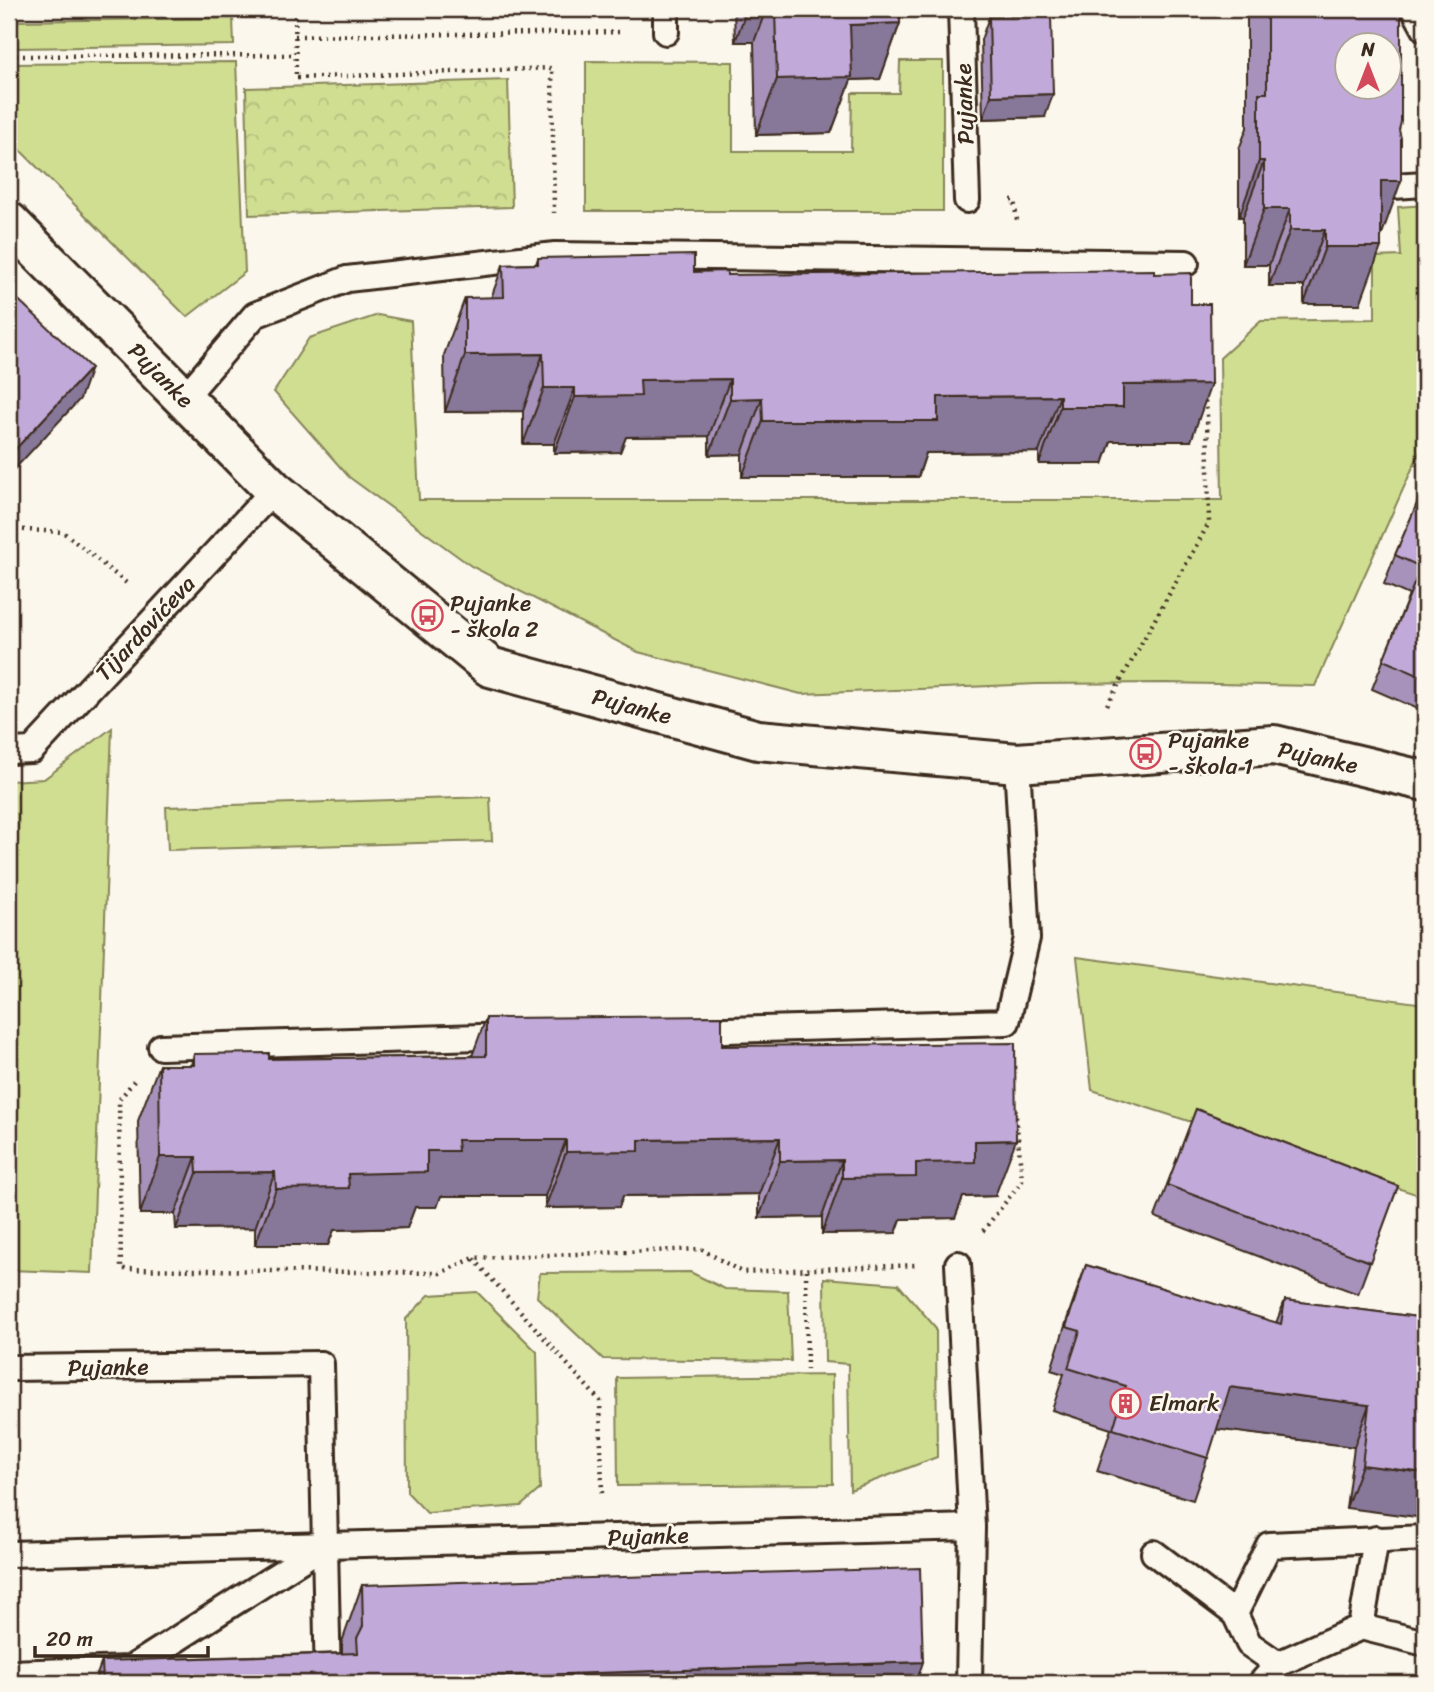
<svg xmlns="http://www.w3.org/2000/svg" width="1434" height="1692" font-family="Sriracha,sans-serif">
	<defs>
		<pattern id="forest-crowns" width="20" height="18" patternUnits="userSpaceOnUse" patternTransform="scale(1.75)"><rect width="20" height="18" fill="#d0de92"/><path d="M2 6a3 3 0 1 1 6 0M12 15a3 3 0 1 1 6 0" fill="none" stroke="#b4bf7d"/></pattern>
	</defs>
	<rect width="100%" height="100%" fill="#fbf7ec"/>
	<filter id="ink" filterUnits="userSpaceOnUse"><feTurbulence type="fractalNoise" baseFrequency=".0143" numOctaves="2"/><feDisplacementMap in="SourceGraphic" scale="14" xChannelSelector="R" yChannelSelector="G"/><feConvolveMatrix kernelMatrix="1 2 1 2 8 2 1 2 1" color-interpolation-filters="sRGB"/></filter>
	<g filter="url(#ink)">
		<!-- grass -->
		<g fill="#d0de92" stroke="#868458" stroke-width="2">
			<path d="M 233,18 L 234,45 L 13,48 L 13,21 Z"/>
			<path d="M 586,61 L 733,62 L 733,151 L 851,151 L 852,93 L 899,93 L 900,61 L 943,61 L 943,211 L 586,211 Z"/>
			<path d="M 236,62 L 245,272 L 187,317 L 9,139 L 9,64 Z"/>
			<path d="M 1425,205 L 1425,440 L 1315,686 L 1165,683 L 1037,684 L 801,694 L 638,652 L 471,566 L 349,477 L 274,392 L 309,338 L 378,315 L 411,321 L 419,500 L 1222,500 L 1220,358 L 1261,321 L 1375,319 L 1375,257 L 1401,256 L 1398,207 Z"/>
			<path d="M 112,728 L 92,1273 L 9,1270 L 9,781 L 44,779 Z"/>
			<path d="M 490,797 L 492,841 L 168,850 L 166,807 Z"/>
			<path d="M 1077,957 L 1425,1004 L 1425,1197 L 1092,1090 Z"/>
			<path d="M 690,1272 L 725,1289 L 788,1291 L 791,1361 L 603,1359 L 537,1297 L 540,1273 Z"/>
			<path d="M 824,1278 L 898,1284 L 936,1328 L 937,1457 L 850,1490 L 848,1364 L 825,1362 Z"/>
			<path d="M 477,1292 L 537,1352 L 540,1489 L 521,1506 L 427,1513 L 407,1492 L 406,1319 L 429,1295 Z"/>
			<path d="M 832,1375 L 833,1484 L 618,1486 L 617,1378 Z"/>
		</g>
		<!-- forest -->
		<path fill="url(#forest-crowns)" stroke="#868458" stroke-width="2" d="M 508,80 L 512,207 L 249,215 L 246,88 Z"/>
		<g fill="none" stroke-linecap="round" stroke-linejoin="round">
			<defs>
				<g id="service">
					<path d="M 666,9 L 666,32"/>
					<path d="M 961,9 L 967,200"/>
					<path d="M 1414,9 L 1425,29"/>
					<path d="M 1393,186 L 1425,184"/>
					<path d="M 184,398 L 255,315 L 347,279 L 555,255 L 1186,263"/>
					<path d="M 9,751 L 32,750 L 274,490"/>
					<path d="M 689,1031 L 1007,1022 L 1027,938 L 1017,763"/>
					<path d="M 161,1047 L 513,1036"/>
					<path d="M 958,1264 L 972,1527"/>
					<path d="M 9,1368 L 321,1364 L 328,1683"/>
					<path d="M 1154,1553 L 1235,1614"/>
					<path d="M 9,1554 L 972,1527 L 969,1683"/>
					<path d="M 1361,1627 L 1376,1539"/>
					<path d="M 1278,1664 L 1249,1644 L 1235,1614 L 1269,1545 L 1425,1538"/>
					<path d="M 9,1673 L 130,1669 L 323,1546"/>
					<path d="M 1261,1683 L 1278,1664 L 1361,1627 L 1425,1643"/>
				</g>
				<path id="minor" d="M 9,222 L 274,490 L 490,667 L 758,740 L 1017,763 L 1274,745 L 1425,781"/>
			</defs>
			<!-- service casing -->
			<use href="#service" stroke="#3b2a1e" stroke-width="30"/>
			<!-- minor casing -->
			<use href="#minor" stroke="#3b2a1e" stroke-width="44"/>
			<!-- path -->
			<g stroke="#3b2a1e" stroke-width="4.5" stroke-dasharray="2 5" stroke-linecap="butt">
				<path d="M 295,9 L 296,78 L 552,68 L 554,213"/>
				<path d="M 295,36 L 623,32"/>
				<path d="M 9,56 L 295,55"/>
				<path d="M 1011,200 L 1014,200 L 1017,220"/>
				<path d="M 9,529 L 63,532 L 129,585"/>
				<path d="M 1107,705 L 1209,523 L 1207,412 L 1204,395"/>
				<path d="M 134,1081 L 119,1100 L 121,1269 L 440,1273 L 474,1258 L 701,1249 L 742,1272 L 917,1265"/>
				<path d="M 983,1231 L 1022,1181 L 1015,1106"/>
				<path d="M 474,1259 L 600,1401 L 602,1496"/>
				<path d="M 806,1270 L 807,1375"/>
			</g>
			<!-- service -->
			<use href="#service" stroke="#fbf7ec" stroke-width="24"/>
			<!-- minor -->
			<use href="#minor" stroke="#fbf7ec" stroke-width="38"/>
		</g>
		<!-- wall -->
		<g fill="#a692bb" stroke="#3b2a1e" stroke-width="2">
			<path d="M 734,9 L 900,9 L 900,23 L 880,79 L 851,80 L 831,133 L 756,135 L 754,42 L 735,42 Z"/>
			<path d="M 1247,9 L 1401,9 L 1399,130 L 1381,237 L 1360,304 L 1304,304 L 1304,286 L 1269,286 L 1269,265 L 1243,265 L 1243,217 L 1239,217 L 1239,149 L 1247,128 Z"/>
			<path d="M 989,17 L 1045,117 L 983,119 L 981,40 Z"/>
			<path d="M 538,258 L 727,275 L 1154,274 L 1191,441 L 1111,441 L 1103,464 L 1039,464 L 1039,452 L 926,453 L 918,477 L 742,477 L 742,454 L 709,455 L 709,436 L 626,437 L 620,452 L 554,453 L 554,444 L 523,444 L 523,411 L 445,412 L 444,355 L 465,298 L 491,298 L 503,265 L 536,264 Z"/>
			<path d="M 1425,485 L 1425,712 L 1372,689 L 1409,595 L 1384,584 L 1395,555 Z"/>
			<path d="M 486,1018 L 722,1046 L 995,1196 L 963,1197 L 955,1218 L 901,1219 L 896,1233 L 822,1234 L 822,1217 L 759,1218 L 759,1194 L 623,1196 L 619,1207 L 545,1208 L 545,1196 L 441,1196 L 437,1207 L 415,1207 L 407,1228 L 334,1230 L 328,1245 L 255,1245 L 255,1228 L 176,1229 L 175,1214 L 140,1214 L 138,1121 L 159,1065 L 191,1065 L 194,1054 L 269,1059 L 472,1056 Z"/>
			<path d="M 1196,1109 L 1398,1186 L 1358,1294 L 1155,1217 Z"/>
			<path d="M 1086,1265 L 1276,1323 L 1285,1300 L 1425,1318 L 1346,1508 L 1354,1447 L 1217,1429 L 1193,1500 L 1097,1471 L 1111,1429 L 1052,1410 L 1064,1374 L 1051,1370 L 1071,1307 Z"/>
			<path d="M 362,1585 L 916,1683 L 94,1683 L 102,1661 L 342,1653 L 342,1642 Z"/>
		</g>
		<!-- shaded-wall -->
		<g fill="#877798" stroke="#3b2a1e" stroke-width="2">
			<path d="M 747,9 L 766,9 L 754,42 L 735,42 Z"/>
			<path d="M 900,23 L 880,79 L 851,80 L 831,133 L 756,135 L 777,79 L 850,25 Z"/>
			<path d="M 1053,94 L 1045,117 L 983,119 L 991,96 Z"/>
			<path d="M 1259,161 L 1264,161 L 1243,217 L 1239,217 Z"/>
			<path d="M 1381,181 L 1401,181 L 1381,237 Z"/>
			<path d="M 1264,209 L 1290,209 L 1269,265 L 1243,265 Z"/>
			<path d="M 1290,230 L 1325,230 L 1304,286 L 1269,286 Z"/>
			<path d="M 1325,247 L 1381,247 L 1360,304 L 1304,304 Z"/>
			<path d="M 543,354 L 523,411 L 445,412 L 465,355 Z"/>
			<path d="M 91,368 L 80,399 L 9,475 L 9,456 Z"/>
			<path d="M 730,379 L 709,436 L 626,437 L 620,452 L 554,453 L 575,397 L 640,380 Z"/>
			<path d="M 1211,384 L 1191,441 L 1111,441 L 1103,464 L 1039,464 L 1060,407 L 1123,385 Z"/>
			<path d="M 544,388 L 575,388 L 554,444 L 523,444 Z"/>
			<path d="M 1060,396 L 1039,452 L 926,453 L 918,477 L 742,477 L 763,421 L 938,397 Z"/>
			<path d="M 762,398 L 742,454 L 709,455 L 730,399 Z"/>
			<path d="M 780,1138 L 759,1194 L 623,1196 L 619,1207 L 545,1208 L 566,1152 L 639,1140 Z"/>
			<path d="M 457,1140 L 566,1140 L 545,1196 L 441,1196 L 437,1207 L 415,1207 L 407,1228 L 334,1230 L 328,1245 L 255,1245 L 276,1189 L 348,1174 L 427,1151 Z"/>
			<path d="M 1016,1140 L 995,1196 L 963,1197 L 955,1218 L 901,1219 L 896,1233 L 822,1234 L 842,1178 L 916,1163 L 975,1141 Z"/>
			<path d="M 160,1157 L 196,1157 L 175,1214 L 140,1214 Z"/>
			<path d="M 842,1160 L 822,1217 L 759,1218 L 780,1161 Z"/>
			<path d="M 275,1172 L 255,1228 L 176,1229 L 197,1173 Z"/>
			<path d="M 1230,1387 L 1369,1405 L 1354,1447 L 1215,1429 Z"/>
			<path d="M 1362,1465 L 1425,1473 L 1425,1518 L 1346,1508 Z"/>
			<path d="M 923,1662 L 916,1683 L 360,1683 L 361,1681 Z"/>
		</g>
		<!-- building -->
		<g fill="#c1aad9" stroke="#3b2a1e" stroke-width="2" fill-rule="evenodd">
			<path d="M 775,9 L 900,9 L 900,23 L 850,25 L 852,77 L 777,79 Z"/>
			<path d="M 1267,9 L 1401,9 L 1401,122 L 1399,130 L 1401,138 L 1401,181 L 1381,181 L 1381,247 L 1325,247 L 1325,230 L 1290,230 L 1290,209 L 1264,209 L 1264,161 L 1259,161 L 1259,93 L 1267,93 ZM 1347,46 L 1389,46 L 1389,88 L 1347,88 Z"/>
			<path d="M 1051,15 L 1053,94 L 991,96 L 989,17 Z"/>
			<path d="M 694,255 L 694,272 L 727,271 L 727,275 L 1154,270 L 1154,274 L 1191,273 L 1191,304 L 1210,304 L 1211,384 L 1123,385 L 1123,407 L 1060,407 L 1060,396 L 938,397 L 938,421 L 763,421 L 762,398 L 730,399 L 730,379 L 640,380 L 641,396 L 575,397 L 575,388 L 544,388 L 543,354 L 465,355 L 465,298 L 504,297 L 503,265 L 538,264 L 538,258 Z"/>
			<path d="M 9,291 L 91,368 L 9,456 Z"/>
			<path d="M 1425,485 L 1425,678 L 1383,660 L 1421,567 L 1395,555 Z"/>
			<path d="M 9,534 L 10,638 L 9,638 Z"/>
			<path d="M 722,1016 L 722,1046 L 1015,1043 L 1016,1140 L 975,1141 L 975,1162 L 916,1163 L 916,1177 L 842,1178 L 842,1160 L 780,1161 L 780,1138 L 639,1140 L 639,1151 L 566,1152 L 566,1140 L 457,1140 L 458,1151 L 427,1151 L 427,1172 L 348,1174 L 349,1188 L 276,1189 L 275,1172 L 197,1173 L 196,1157 L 160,1157 L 159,1065 L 194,1065 L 194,1054 L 269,1053 L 269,1059 L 486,1056 L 486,1018 Z"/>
			<path d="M 1196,1109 L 1398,1186 L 1370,1262 L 1167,1185 Z"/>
			<path d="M 1086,1265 L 1281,1324 L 1285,1300 L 1425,1318 L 1425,1473 L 1362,1465 L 1369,1405 L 1230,1387 L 1208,1458 L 1113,1429 L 1126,1386 L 1068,1368 L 1080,1331 L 1066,1327 Z"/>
			<path d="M 920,1568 L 923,1662 L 361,1681 L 361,1683 L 103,1683 L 102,1661 L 358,1653 L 357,1638 L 363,1626 L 362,1585 Z"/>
		</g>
	</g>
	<!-- icons -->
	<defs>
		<symbol id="bus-ring" viewBox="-11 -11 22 22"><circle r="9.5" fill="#fbf7ec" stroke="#d1495b" stroke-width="1.5"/><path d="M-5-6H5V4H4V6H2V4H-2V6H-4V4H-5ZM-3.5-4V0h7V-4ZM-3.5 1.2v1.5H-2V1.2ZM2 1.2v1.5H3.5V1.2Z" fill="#d1495b"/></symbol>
		<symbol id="building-ring" viewBox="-11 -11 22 22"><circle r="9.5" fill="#fbf7ec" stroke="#d1495b" stroke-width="1.5"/><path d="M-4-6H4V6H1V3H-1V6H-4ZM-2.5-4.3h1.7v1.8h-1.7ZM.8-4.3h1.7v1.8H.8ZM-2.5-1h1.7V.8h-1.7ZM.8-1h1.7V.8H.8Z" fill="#d1495b"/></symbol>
	</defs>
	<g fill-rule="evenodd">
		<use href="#bus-ring" x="410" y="598" width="35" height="35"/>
		<use href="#bus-ring" x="1128" y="736" width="35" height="35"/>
		<use href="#building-ring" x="1108" y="1386" width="35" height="35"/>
	</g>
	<g text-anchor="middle" stroke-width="5" stroke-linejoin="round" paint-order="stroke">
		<!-- street labels -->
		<g font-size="23" fill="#3b2a1e" stroke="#fbf7ec">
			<text transform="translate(964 104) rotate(-92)" y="8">Pujanke</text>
			<text transform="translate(161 375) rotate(45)" y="8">Pujanke</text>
			<text transform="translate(145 628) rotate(-47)" y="8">Tijardovićeva</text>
			<text transform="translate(632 706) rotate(15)" y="8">Pujanke</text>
			<text transform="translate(1318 757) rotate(12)" y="8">Pujanke</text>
			<text transform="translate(108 1367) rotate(-1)" y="8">Pujanke</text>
			<text transform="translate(648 1536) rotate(-2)" y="8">Pujanke</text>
		</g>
		<!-- poi labels -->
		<g font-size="23" fill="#3b2a1e" stroke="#fbf7ec" text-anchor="start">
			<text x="450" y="611">Pujanke<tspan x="450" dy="26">- škola 2</tspan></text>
			<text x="1168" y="748">Pujanke<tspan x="1168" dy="26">- škola 1</tspan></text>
			<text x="1149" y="1411">Elmark</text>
		</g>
	</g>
	<!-- margin -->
	<rect width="1434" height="1692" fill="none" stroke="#fbf7ec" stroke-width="35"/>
	<rect x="18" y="18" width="1399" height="1657" fill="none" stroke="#3b2a1e" stroke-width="2.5" filter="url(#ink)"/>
	<!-- north arrow -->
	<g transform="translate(1368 66)"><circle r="33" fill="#fbf7ec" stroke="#aea59a" stroke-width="2"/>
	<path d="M0-5L12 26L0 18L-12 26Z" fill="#d1495b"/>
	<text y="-10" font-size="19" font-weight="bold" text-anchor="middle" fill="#3b2a1e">N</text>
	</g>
	<!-- scale -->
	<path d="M35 1646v10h173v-10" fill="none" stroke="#3b2a1e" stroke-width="3.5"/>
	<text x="46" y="1646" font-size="21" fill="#3b2a1e" stroke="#fbf7ec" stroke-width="5" paint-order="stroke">20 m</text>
</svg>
